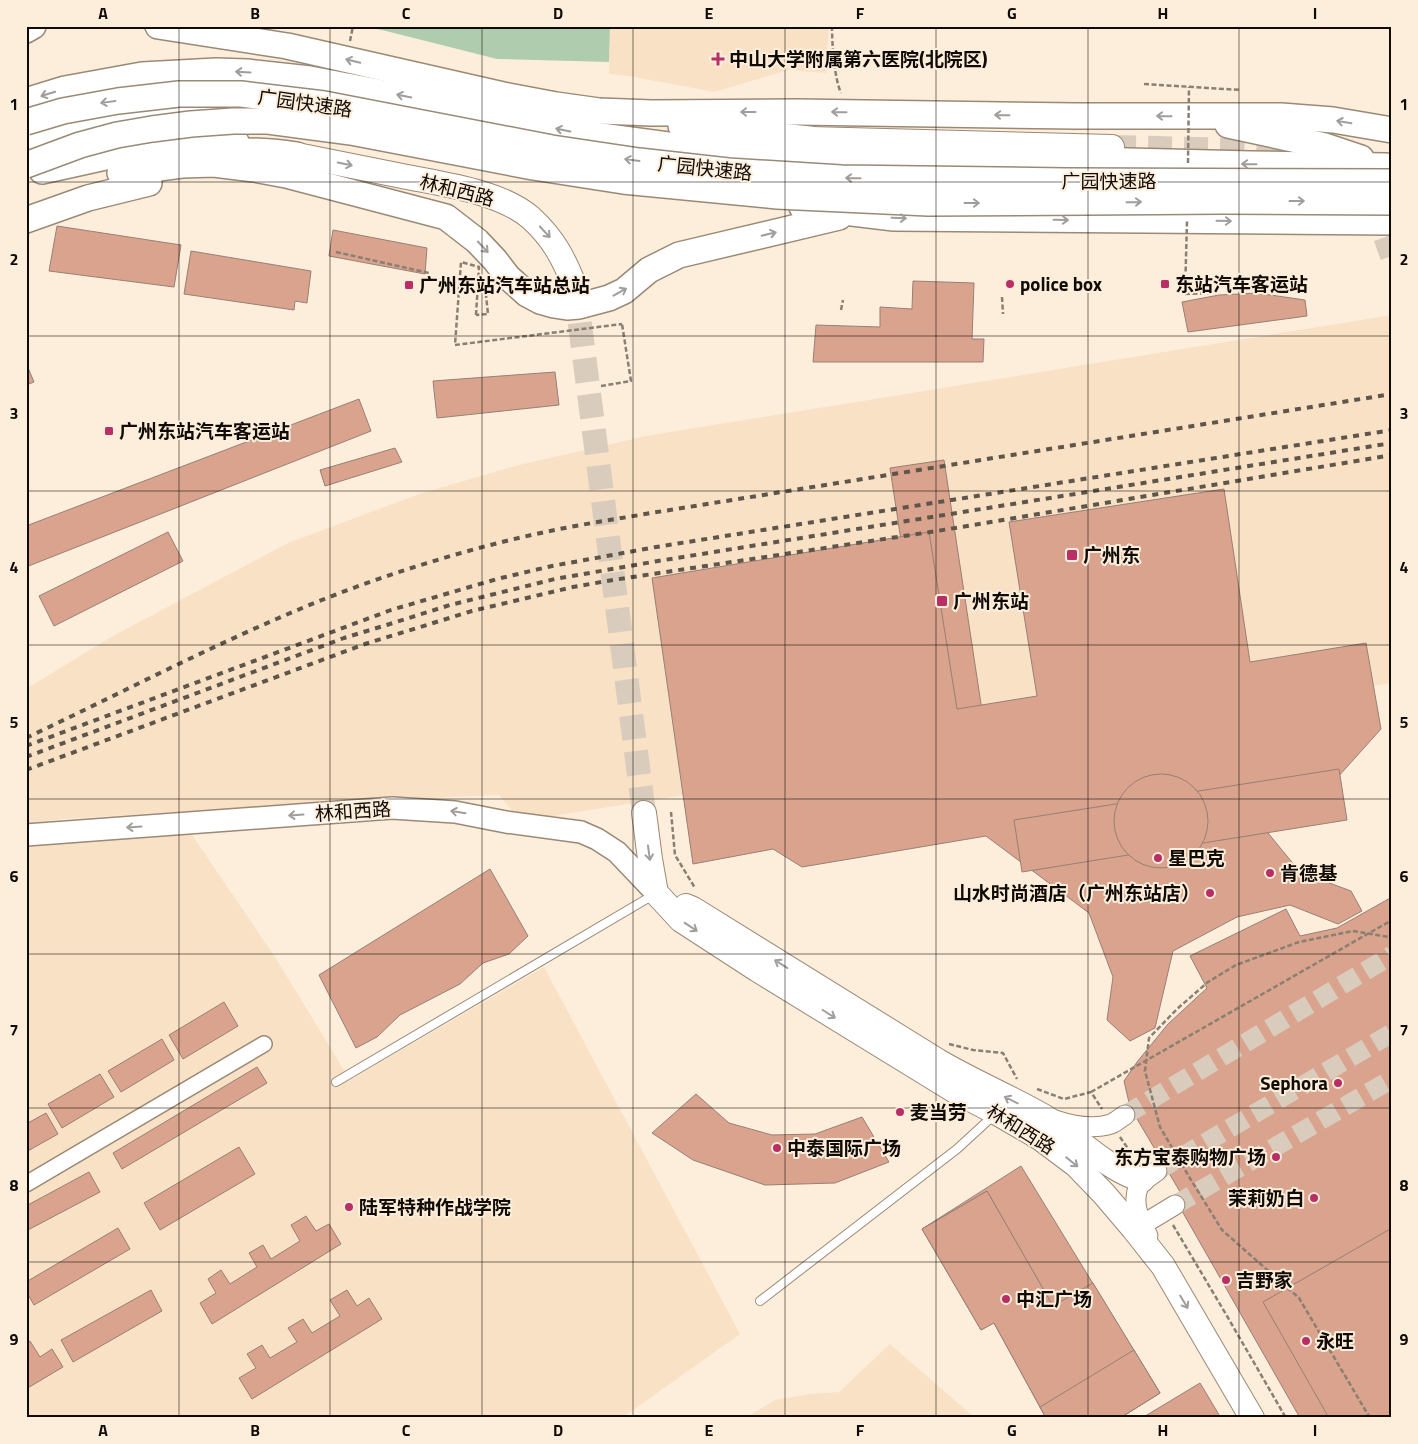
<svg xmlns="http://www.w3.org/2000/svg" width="1418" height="1444" font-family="'Titillium Web','Noto Sans SC',sans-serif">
	<rect width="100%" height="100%" fill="#fdeedc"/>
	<!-- built -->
	<g fill="#f9e1c5">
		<path d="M 610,26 L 829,26 L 826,73 L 788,70 L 714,92 L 629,76 L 609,74 Z"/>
		<path d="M 1392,315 L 1392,683 L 521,821 L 499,795 L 321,803 L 62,819 L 26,824 L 26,689 L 111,637 L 288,543 L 419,494 L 515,466 L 646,436 Z"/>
		<path d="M 190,832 L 277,960 L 350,1080 L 544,967 L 740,1334 L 622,1418 L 26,1418 L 26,842 Z"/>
		<path d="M 890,1344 L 975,1418 L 745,1418 L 775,1400 L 810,1394 L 839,1392 Z"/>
	</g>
	<!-- green -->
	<path fill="#afcdae" d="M 356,26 L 610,26 L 609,62 L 497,59 L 382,30 Z"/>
	<!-- building -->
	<g fill="#d9a38e" stroke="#997f75">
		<path d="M 57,226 L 181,245 L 174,287 L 49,271 Z"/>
		<path d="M 333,230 L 427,248 L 425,274 L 329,256 Z"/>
		<path d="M 191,251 L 311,271 L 307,303 L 295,301 L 294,310 L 184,294 Z"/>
		<path d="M 913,281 L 974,283 L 972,339 L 984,339 L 983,362 L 813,362 L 816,325 L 880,327 L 880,307 L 912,309 Z"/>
		<path d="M 1257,293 L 1305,300 L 1307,316 L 1188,332 L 1182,302 L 1219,295 Z"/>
		<path d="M 26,363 L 34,382 L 26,385 Z"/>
		<path d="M 555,372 L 559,405 L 437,418 L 433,381 Z"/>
		<path d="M 359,399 L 371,431 L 26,567 L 26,526 Z"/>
		<path d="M 395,448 L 402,462 L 325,486 L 320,470 Z"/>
		<path d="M 944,460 L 986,737 L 932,745 L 890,468 Z"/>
		<path d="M 1224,489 L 1250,662 L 1366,643 L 1381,729 L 1337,778 L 1283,787 L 1259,822 L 1300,872 L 1351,891 L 1362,911 L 1338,924 L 1290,905 L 1237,917 L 1173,951 L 1155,1028 L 1130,1041 L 1107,1020 L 1113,977 L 1089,913 L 986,836 L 802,867 L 773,849 L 693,864 L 652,578 L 929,532 L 957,709 L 1037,696 L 1009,522 Z"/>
		<path d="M 168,532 L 183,561 L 54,626 L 39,596 Z"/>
		<path d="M 1339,769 L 1347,820 L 1022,872 L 1014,820 Z"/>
		<circle cx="1161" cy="821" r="47"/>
		<path d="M 490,869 L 528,936 L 509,954 L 483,963 L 460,984 L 400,1015 L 377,1037 L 356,1048 L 319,975 Z"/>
		<path d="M 1392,897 L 1392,1418 L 1300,1418 L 1182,1211 L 1189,1207 L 1130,1107 L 1124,1081 L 1137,1062 L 1168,1024 L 1207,988 L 1190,956 L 1286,909 L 1300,936 L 1337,928 Z"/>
		<path d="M 224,1002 L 238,1026 L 183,1059 L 169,1035 Z"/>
		<path d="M 162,1039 L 174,1060 L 121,1092 L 108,1071 Z"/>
		<path d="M 257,1067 L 267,1083 L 122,1169 L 113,1153 Z"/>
		<path d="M 100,1074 L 114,1097 L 62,1128 L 48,1104 Z"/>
		<path d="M 696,1094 L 729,1123 L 772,1135 L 815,1134 L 862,1117 L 889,1162 L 835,1183 L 765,1185 L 693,1160 L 652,1133 Z"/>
		<path d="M 46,1113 L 58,1134 L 26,1152 L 26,1124 Z"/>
		<path d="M 239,1147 L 255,1174 L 160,1230 L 144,1203 Z"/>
		<path d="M 1021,1166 L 1160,1393 L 1120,1418 L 1046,1418 L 994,1323 L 922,1229 Z"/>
		<path d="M 89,1172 L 100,1192 L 26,1231 L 26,1206 Z"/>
		<path d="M 987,1191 L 1045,1293 L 981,1330 L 922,1229 Z"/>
		<path d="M 987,1191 L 1053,1306 L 1093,1283 L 1160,1393 L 1120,1418 L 1046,1418 L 994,1323 L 981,1330 L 922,1229 Z"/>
		<path d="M 306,1216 L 316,1231 L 329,1224 L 341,1244 L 212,1324 L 200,1303 L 216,1293 L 208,1279 L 221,1270 L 230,1284 L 257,1267 L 249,1253 L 263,1245 L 271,1259 L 300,1241 L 291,1225 Z"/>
		<path d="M 118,1228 L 130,1249 L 34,1305 L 26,1291 L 26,1282 Z"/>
		<path d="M 1392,1228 L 1392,1418 L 1329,1418 L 1263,1302 Z"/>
		<path d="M 151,1290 L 162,1311 L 73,1362 L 61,1340 Z"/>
		<path d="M 347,1290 L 357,1306 L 369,1298 L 382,1319 L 252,1399 L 239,1378 L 256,1368 L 247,1354 L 262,1345 L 270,1358 L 297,1342 L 288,1328 L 303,1319 L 312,1333 L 340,1316 L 330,1300 Z"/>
		<path d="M 30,1341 L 40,1357 L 52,1349 L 63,1367 L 26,1389 L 26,1343 Z"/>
		<path d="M 1134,1350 L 1160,1393 L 1120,1418 L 1046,1418 L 1040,1407 Z"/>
		<path d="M 1200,1383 L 1221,1418 L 1142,1418 Z"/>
	</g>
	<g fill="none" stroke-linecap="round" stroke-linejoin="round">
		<!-- tertiary-tunnel -->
		<g stroke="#daccbc" stroke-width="19" stroke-dasharray="19 9" stroke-linecap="butt">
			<path d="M 1125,1115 L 1392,955"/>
			<path d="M 1157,1171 L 1392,1033"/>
			<path d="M 1175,1205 L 1392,1079"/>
		</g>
		<!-- primary-tunnel -->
		<g stroke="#daccbc" stroke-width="24" stroke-dasharray="24 12" stroke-linecap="butt">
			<path d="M 1112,147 L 1241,150 L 1289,157"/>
			<path d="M 1367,206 L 1385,236 L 1392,256"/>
			<path d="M 575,287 L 644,813"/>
		</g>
		<defs>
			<g id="service">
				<path d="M 336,1082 L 655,894"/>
				<path d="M 760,1301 L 957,1149 L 993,1116"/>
			</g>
			<path id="minor" d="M 26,1184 L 264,1044"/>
			<g id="tertiary">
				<path d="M 1055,1120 C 1073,1126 1092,1130 1111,1124 C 1116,1122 1120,1118 1125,1115"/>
				<path d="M 1142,1225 L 1175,1205"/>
				<path d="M 1148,1236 C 1139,1218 1129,1200 1142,1180 L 1146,1179 L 1157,1171"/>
			</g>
			<path id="secondary" d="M 26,835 L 392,808 L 455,812 L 506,822 L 581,832 L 597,839 L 617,852 L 656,893"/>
			<g id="primary">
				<path d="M 810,139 L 1112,147"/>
				<path d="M 297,155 C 332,162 367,169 402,176 C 441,184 500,191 531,218 C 554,239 564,259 575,287"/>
				<path d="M 644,813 L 650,859 L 656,893"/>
				<path d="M 656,893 L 681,920 L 758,970 L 955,1091 L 997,1113 L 1040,1138 L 1076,1165 L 1104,1194 L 1133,1228 L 1163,1266 L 1252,1418"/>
				<path d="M 686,906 L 693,909 L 938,1061 C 972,1081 1008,1096 1043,1116 C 1077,1136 1104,1168 1142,1180"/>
			</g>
			<g id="trunk">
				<path d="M 158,26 L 287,46 L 503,95 L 556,105 L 599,111 L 652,113 L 797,112 L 1076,116 L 1281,116 L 1333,120 L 1392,130"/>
				<path d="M 26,30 L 33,26"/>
				<path d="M 26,101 L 65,89 L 142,75 L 216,71 L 247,72 L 310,79 L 472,110 L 571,132 L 690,148 L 788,154 L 1047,159 L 1251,164 L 1386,166"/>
				<path d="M 1228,125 L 1325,146 L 1361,158"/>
				<path d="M 681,126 L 697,128 L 810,139"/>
				<path d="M 26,147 C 67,130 108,119 152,112 C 162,110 172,108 182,108 C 218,105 254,108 290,112"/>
				<path d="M 215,153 C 243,149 269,151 297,155"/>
				<path d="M 42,171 L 137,150 L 172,145 L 236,142"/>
				<path d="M 120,173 L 182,165 L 214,164 L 254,169 L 286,175 L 446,217 L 477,241 L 495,260 L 508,277 L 527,294 L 540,301 L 554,305 L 567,307 L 579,306 L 609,298 L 624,291 L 649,270 L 679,255 L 839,217"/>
				<path d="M 802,207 L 894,218 L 1392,222"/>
				<path d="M 26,220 L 88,198 L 149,183"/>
			</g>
		</defs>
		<!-- service casing -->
		<use href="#service" stroke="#9a8975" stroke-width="10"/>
		<!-- minor casing -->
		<use href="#minor" stroke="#9a8975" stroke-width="18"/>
		<!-- tertiary casing -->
		<use href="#tertiary" stroke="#9a8975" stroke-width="21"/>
		<!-- secondary casing -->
		<use href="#secondary" stroke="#9a8975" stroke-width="24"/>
		<!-- primary casing -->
		<use href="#primary" stroke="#9a8975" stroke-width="26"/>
		<!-- trunk casing -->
		<use href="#trunk" stroke="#9a8975" stroke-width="28"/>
		<!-- path -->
		<g stroke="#8a7f73" stroke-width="2.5" stroke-dasharray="5 2.5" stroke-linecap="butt">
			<path d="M 832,26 C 832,44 834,77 841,93"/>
			<path d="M 350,41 L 353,26"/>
			<path d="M 1144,84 L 1241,90"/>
			<path d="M 336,252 L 429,273"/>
			<path d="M 448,277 L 485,286 L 488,314 L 476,315"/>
			<path d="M 1185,294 L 1216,293 L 1215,288"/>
			<path d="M 1002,297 L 1003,314"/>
			<path d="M 841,310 L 843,300"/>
			<path d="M 601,386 L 631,381 L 622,324"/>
			<path d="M 671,812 L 675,855 L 695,888"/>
			<path d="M 949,1044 L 973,1050 L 1003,1053 L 1017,1079"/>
			<path d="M 1037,1089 L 1064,1099 L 1091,1092 L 1102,1109"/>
			<path d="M 1091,1092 L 1392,920"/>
			<path d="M 1120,1137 L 1131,1153"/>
			<path d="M 1173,1225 L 1227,1316 L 1286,1418"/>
			<path d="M 1370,1418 L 1299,1298 L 1222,1230 L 1191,1180 L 1160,1127 L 1145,1071 L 1149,1038 L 1177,1009 L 1208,982 L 1236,965 L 1299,942 L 1353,931 L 1389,937 L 1392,941"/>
		</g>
		<!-- service -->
		<use href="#service" stroke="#fff" stroke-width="8"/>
		<!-- minor -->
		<use href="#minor" stroke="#fff" stroke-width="15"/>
		<!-- tertiary -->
		<use href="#tertiary" stroke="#fff" stroke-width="19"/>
		<!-- secondary -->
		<use href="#secondary" stroke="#fff" stroke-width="21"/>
		<!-- primary -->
		<use href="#primary" stroke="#fff" stroke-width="24"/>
		<!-- trunk -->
		<use href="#trunk" stroke="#fff" stroke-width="25"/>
		<!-- rail -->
		<g stroke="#5e554b" stroke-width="4" stroke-dasharray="6 6" stroke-linecap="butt">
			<path d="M 26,738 C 147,681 266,616 393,574 C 444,557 497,542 550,531 C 583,524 617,519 651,513 L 1392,394"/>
			<path d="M 26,746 L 391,610 L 497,579 L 552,566 L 656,547 L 1392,430"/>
			<path d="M 26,757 L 344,638 L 393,623 L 450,605 L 555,579 L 658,561 L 1392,443"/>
			<path d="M 26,770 L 365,644 L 472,611 L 573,587 L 613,580 L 937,531 L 1392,455"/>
		</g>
		<defs>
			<g id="trunk-bridge">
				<path d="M 26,122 L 63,111 L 118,101 L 179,94 L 241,94 L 324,104 L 552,148 L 639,161 L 728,171 L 841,178 L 1066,181 L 1392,182"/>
				<path d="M 26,165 L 80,145 L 117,135 L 152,129 L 191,124 L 233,121 L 268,121 L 351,132 L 533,167 L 623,181 L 777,196 L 928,203 L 1223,201 L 1392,202"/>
			</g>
		</defs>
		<!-- trunk-bridge casing -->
		<use href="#trunk-bridge" stroke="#9a8975" stroke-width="28" stroke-linecap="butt"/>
		<!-- path-bridge -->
		<g stroke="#8a7f73" stroke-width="2.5" stroke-dasharray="5 2.5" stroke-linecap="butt">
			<path d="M 1188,163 L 1189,87"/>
			<path d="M 1185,294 L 1187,221"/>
			<path d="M 476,315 L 479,267 L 461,262 L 455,345 L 622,324"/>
		</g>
		<!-- trunk-bridge -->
		<use href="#trunk-bridge" stroke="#fff" stroke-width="25"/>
	</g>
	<!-- one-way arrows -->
	<defs><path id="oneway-shaft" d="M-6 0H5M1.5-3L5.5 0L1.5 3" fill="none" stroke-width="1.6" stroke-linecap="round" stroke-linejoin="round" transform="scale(1.25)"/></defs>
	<g stroke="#a09d9b">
		<use href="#oneway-shaft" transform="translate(353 61) rotate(-167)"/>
		<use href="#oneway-shaft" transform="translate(243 72) rotate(-177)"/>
		<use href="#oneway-shaft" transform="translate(48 94) rotate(163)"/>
		<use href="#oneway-shaft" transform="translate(404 96) rotate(-169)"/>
		<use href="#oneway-shaft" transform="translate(108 102) rotate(172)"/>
		<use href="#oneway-shaft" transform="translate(748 112) rotate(180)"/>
		<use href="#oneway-shaft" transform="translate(839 112) rotate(-179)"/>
		<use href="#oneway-shaft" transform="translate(1002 115) rotate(-179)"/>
		<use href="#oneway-shaft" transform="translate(1164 116) rotate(-179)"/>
		<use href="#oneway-shaft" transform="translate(1344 122) rotate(-171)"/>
		<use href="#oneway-shaft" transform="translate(563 130) rotate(-168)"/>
		<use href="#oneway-shaft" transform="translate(632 160) rotate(-172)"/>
		<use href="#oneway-shaft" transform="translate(345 164) rotate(12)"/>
		<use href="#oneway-shaft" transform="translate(1249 164) rotate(-179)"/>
		<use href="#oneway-shaft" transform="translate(853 178) rotate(-179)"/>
		<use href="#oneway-shaft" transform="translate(1297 201)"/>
		<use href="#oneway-shaft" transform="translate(1134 202) rotate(-1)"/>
		<use href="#oneway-shaft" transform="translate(972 203)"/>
		<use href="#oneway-shaft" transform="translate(899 218) rotate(2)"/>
		<use href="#oneway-shaft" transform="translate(1061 220) rotate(1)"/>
		<use href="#oneway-shaft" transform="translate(1224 221) rotate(1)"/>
		<use href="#oneway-shaft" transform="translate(545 232) rotate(47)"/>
		<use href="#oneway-shaft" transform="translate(769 234) rotate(-13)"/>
		<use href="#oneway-shaft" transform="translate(483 247) rotate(47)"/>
		<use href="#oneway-shaft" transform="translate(620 292) rotate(-29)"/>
		<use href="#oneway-shaft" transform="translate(458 812) rotate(-171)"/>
		<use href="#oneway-shaft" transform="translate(296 815) rotate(176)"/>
		<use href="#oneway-shaft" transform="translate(134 827) rotate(176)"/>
		<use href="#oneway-shaft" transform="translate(649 853) rotate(82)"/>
		<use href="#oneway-shaft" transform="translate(691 927) rotate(33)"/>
		<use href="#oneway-shaft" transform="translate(781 964) rotate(-148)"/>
		<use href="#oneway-shaft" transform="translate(829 1014) rotate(32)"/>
		<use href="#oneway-shaft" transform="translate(1011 1100) rotate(-153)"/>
		<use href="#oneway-shaft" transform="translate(1072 1162) rotate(39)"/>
		<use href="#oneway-shaft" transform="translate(1184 1302) rotate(59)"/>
	</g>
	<!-- grid -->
	<path fill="none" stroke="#110b05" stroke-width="1" stroke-opacity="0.55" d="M 179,26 L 179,1418M 330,26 L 330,1418M 482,26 L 482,1418M 633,26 L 633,1418M 785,26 L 785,1418M 936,26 L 936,1418M 1088,26 L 1088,1418M 1239,26 L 1239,1418M 26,182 L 1392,182M 26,336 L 1392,336M 26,491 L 1392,491M 26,645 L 1392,645M 26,799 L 1392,799M 26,954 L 1392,954M 26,1108 L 1392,1108M 26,1262 L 1392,1262"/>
	<!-- markers -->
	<g fill="#ba2e66" stroke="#fdeedc" stroke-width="2">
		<path d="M715.5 51.5h5v5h5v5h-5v5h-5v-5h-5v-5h5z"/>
		<circle cx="1010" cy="284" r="5"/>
		<rect x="1160" y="279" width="10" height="10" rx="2.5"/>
		<rect x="404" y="280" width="10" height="10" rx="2.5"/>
		<rect x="104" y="426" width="10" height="10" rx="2.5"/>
		<rect x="1066" y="549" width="12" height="12" rx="2.5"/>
		<rect x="936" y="595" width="12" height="12" rx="2.5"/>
		<circle cx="1158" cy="858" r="5"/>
		<circle cx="1270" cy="873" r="5"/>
		<circle cx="1210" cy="893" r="5"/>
		<circle cx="1338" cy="1083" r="5"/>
		<circle cx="900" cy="1112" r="5"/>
		<circle cx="777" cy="1148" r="5"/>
		<circle cx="1276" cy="1157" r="5"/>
		<circle cx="1314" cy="1198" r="5"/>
		<circle cx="349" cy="1207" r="5"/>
		<circle cx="1226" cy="1280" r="5"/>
		<circle cx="1006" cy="1299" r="5"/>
		<circle cx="1306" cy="1341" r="5"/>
	</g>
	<g text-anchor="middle" stroke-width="4" stroke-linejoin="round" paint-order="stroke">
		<!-- poi labels -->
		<g font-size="19" font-weight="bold" fill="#110b05" stroke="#fdeedc" text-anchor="start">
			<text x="729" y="66">中山大学附属第六医院(北院区)</text>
			<text x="1020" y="291">police box</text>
			<text x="1175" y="291">东站汽车客运站</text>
			<text x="419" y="292">广州东站汽车站总站</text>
			<text x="119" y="438">广州东站汽车客运站</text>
			<text x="1083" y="562">广州东</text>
			<text x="953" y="608">广州东站</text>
			<text x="1168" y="865">星巴克</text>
			<text x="1280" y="880">肯德基</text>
			<text x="1200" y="900" text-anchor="end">山水时尚酒店（广州东站店）</text>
			<text x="1328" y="1090" text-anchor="end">Sephora</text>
			<text x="910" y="1119">麦当劳</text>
			<text x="787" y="1155">中泰国际广场</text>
			<text x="1266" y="1164" text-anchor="end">东方宝泰购物广场</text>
			<text x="1304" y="1205" text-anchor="end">茉莉奶白</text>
			<text x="359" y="1214">陆军特种作战学院</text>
			<text x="1236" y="1287">吉野家</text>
			<text x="1016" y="1306">中汇广场</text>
			<text x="1316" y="1348">永旺</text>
		</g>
		<!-- street labels -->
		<g font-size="19" fill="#110b05" stroke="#fdeedc">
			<text transform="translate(305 103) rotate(8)" y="7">广园快速路</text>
			<text transform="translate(705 168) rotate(6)" y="7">广园快速路</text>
			<text x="1109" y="188">广园快速路</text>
			<text transform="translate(457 190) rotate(14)" y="7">林和西路</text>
			<text transform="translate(353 811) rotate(-4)" y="7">林和西路</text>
			<text transform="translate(1021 1129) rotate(32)" y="7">林和西路</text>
		</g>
	</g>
	<!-- border -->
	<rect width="1418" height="1444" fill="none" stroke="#fdeedc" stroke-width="55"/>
	<rect x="28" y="28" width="1362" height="1388" fill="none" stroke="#110b05" stroke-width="2"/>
	<g font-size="16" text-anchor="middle" font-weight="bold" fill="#110b05">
		<text x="103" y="19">A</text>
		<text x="255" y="19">B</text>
		<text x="406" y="19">C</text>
		<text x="558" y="19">D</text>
		<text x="709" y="19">E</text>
		<text x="860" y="19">F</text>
		<text x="1012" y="19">G</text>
		<text x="1163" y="19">H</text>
		<text x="1315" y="19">I</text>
		<text x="14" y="110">1</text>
		<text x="1404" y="110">1</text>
		<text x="14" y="265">2</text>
		<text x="1404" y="265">2</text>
		<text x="14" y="419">3</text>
		<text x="1404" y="419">3</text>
		<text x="14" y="573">4</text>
		<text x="1404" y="573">4</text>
		<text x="14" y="728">5</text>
		<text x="1404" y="728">5</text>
		<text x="14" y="882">6</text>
		<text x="1404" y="882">6</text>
		<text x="14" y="1036">7</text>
		<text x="1404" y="1036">7</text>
		<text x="14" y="1191">8</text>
		<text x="1404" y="1191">8</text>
		<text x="14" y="1345">9</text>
		<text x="1404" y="1345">9</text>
		<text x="103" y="1436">A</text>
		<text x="255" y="1436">B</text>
		<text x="406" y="1436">C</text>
		<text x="558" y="1436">D</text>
		<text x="709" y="1436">E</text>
		<text x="860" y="1436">F</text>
		<text x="1012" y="1436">G</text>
		<text x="1163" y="1436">H</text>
		<text x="1315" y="1436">I</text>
	</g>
</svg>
